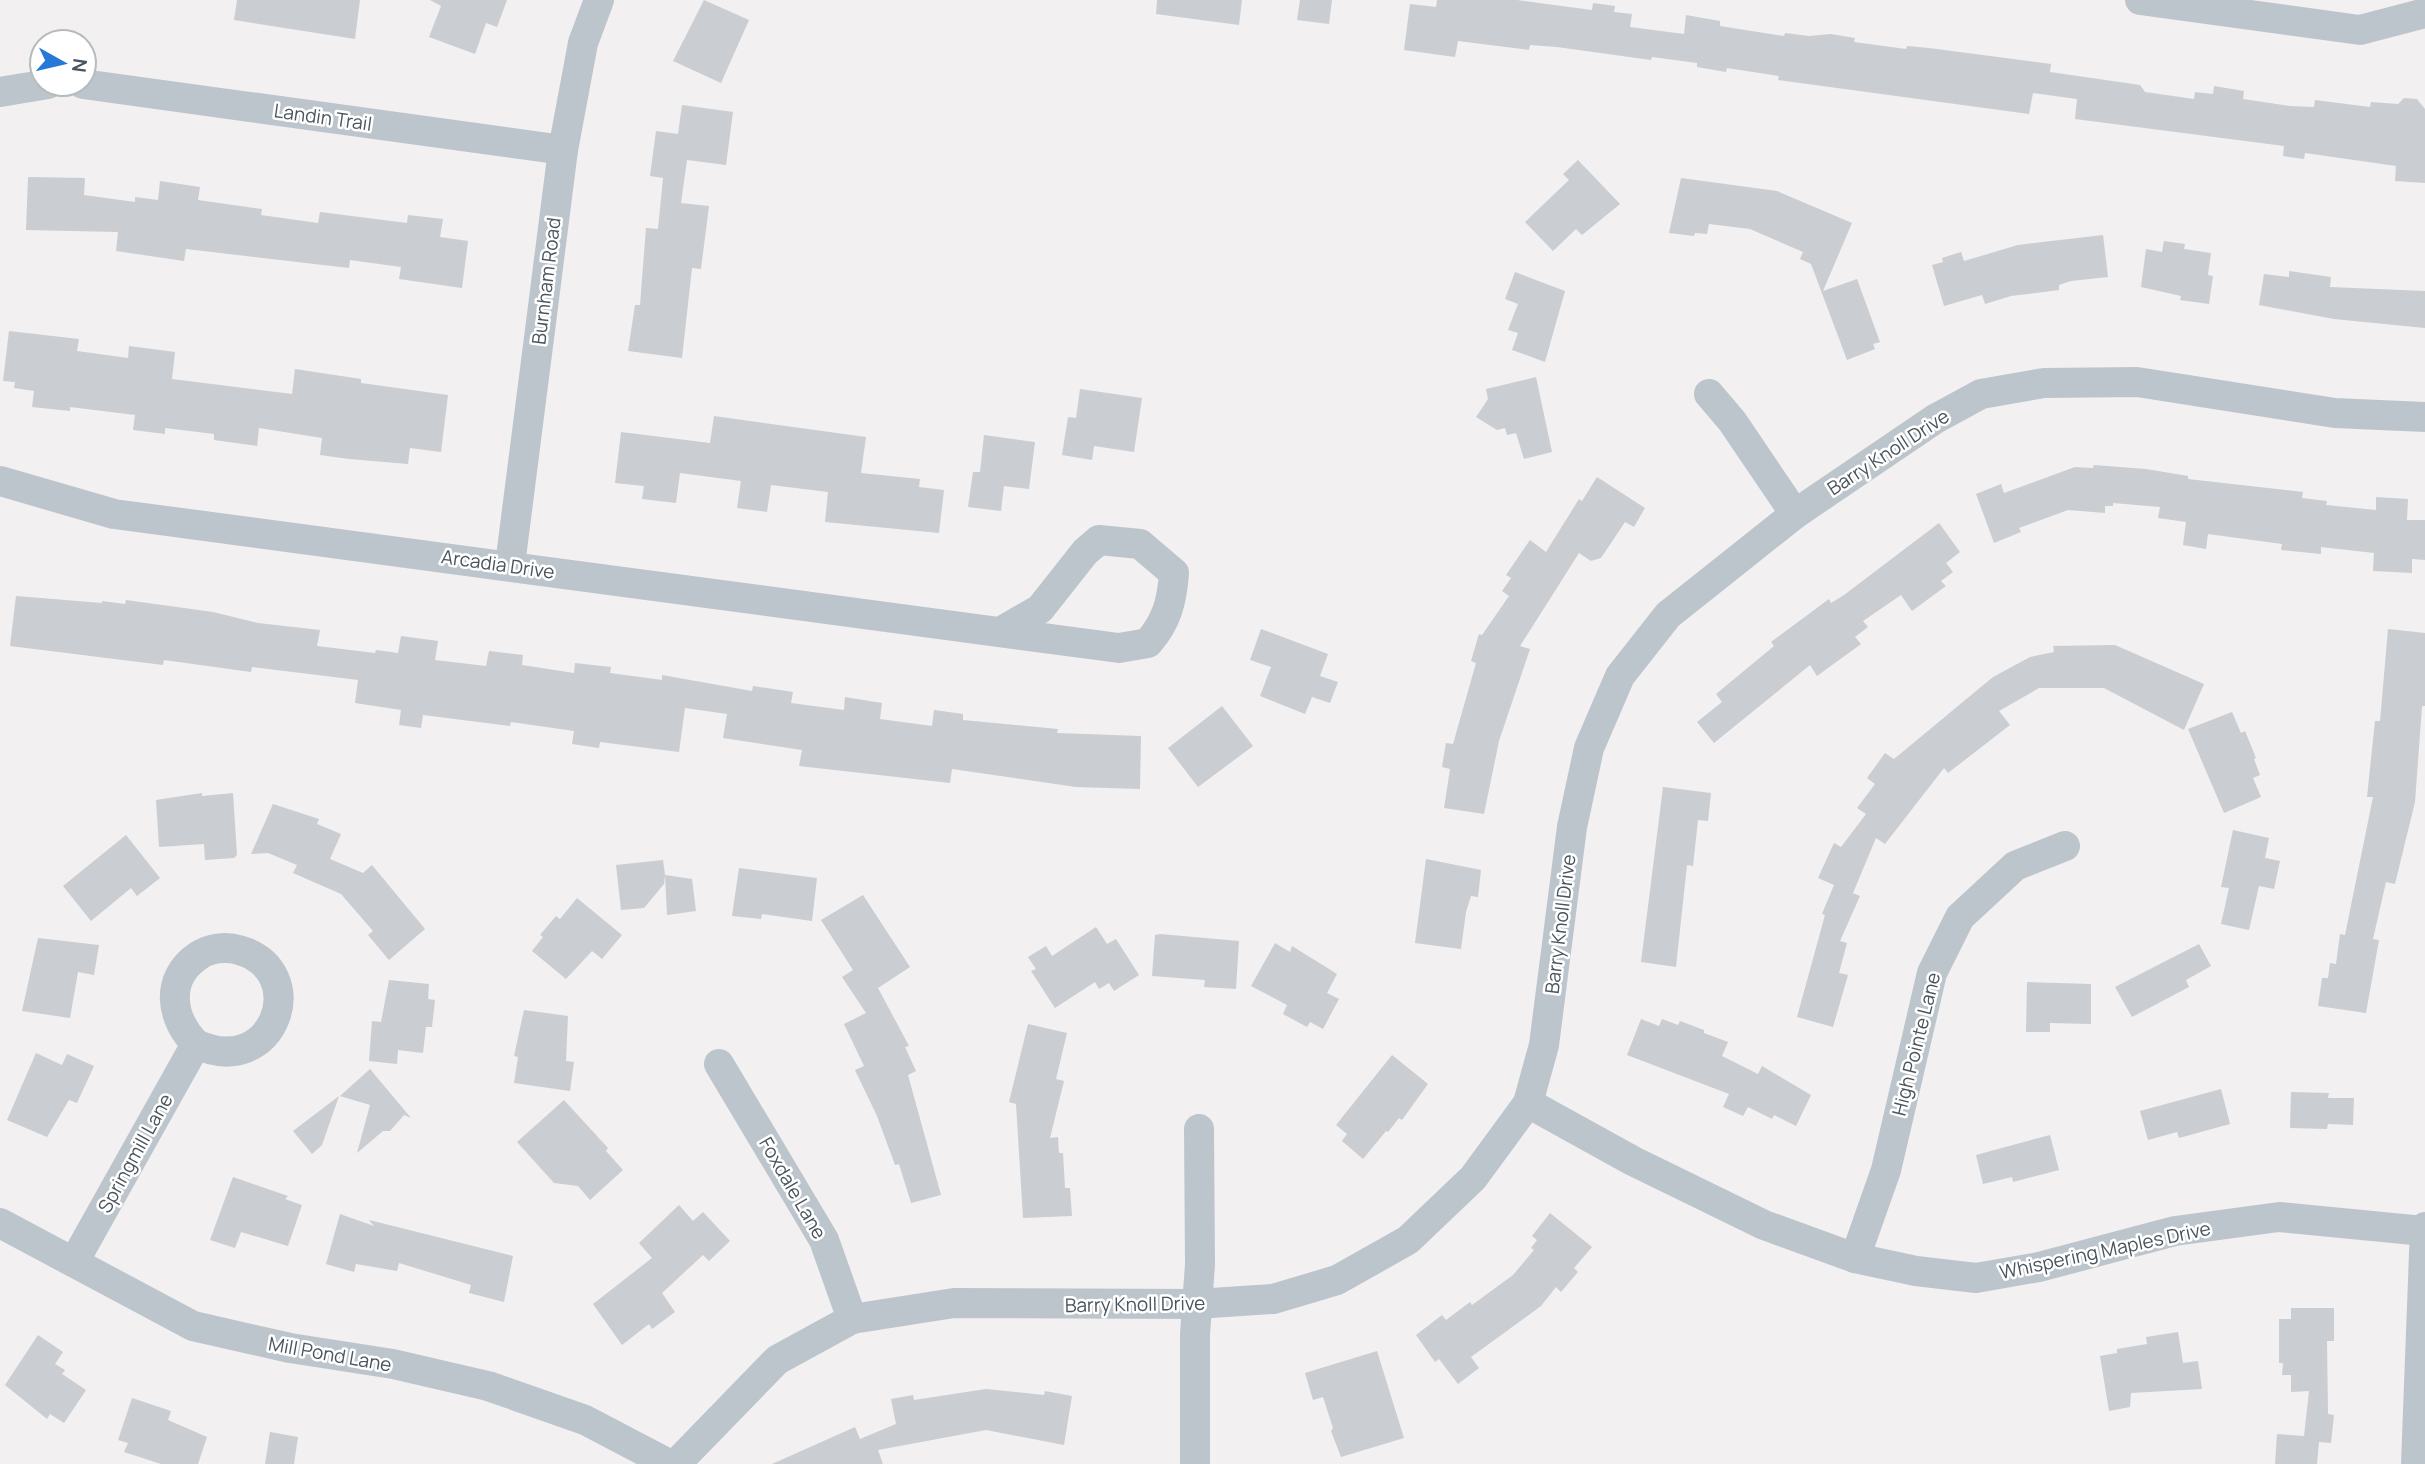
<svg xmlns="http://www.w3.org/2000/svg" width="2425" height="1464" font-family="Manrope,sans-serif">
	<rect width="100%" height="100%" fill="#f2f0f0"/>
	<!-- building -->
	<g fill="#cacdd2">
		<path d="M 237,0 L 360,0 L 355,39 L 234,20 Z"/>
		<path d="M 430,0 L 507,0 L 497,27 L 486,23 L 475,54 L 429,37 L 441,6 Z"/>
		<path d="M 704,0 L 749,20 L 721,83 L 673,61 Z"/>
		<path d="M 1157,0 L 1242,0 L 1239,25 L 1156,14 Z"/>
		<path d="M 1300,0 L 1332,0 L 1329,24 L 1297,20 Z"/>
		<path d="M 1437,0 L 1517,0 L 1592,10 L 1593,3 L 1615,6 L 1614,12 L 1632,14 L 1630,27 L 1684,34 L 1686,15 L 1720,21 L 1720,26 L 1784,36 L 1785,33 L 1809,36 L 1831,34 L 1855,38 L 1854,42 L 1906,49 L 1907,46 L 1929,48 L 2051,64 L 2050,72 L 2140,85 L 2145,92 L 2194,99 L 2195,92 L 2213,94 L 2214,86 L 2244,91 L 2243,99 L 2290,106 L 2314,107 L 2315,100 L 2370,107 L 2371,102 L 2398,104 L 2404,98 L 2417,99 L 2425,109 L 2425,183 L 2395,181 L 2396,166 L 2305,153 L 2304,159 L 2283,156 L 2284,146 L 2075,119 L 2077,99 L 2033,93 L 2029,114 L 1778,80 L 1779,76 L 1727,68 L 1726,72 L 1697,67 L 1697,63 L 1652,57 L 1651,60 L 1557,47 L 1530,45 L 1529,50 L 1458,41 L 1455,57 L 1404,50 L 1410,4 L 1436,7 Z"/>
		<path d="M 682,105 L 733,112 L 726,165 L 687,160 L 681,203 L 709,206 L 701,269 L 692,268 L 682,358 L 628,351 L 635,305 L 640,305 L 646,228 L 658,229 L 663,178 L 650,176 L 656,131 L 678,134 Z"/>
		<path d="M 1578,160 L 1620,204 L 1582,235 L 1576,229 L 1553,251 L 1525,222 L 1569,180 L 1563,174 Z"/>
		<path d="M 28,177 L 85,178 L 84,195 L 135,202 L 135,197 L 158,200 L 160,181 L 200,187 L 198,200 L 262,209 L 261,215 L 318,223 L 320,212 L 407,223 L 408,215 L 443,219 L 440,237 L 468,241 L 462,288 L 399,279 L 401,267 L 350,260 L 349,268 L 186,249 L 184,261 L 116,251 L 118,232 L 26,230 Z"/>
		<path d="M 1681,178 L 1777,191 L 1852,223 L 1823,291 L 1857,279 L 1880,342 L 1873,344 L 1875,349 L 1847,360 L 1811,264 L 1800,259 L 1803,252 L 1750,229 L 1709,224 L 1707,234 L 1695,233 L 1694,236 L 1669,233 Z"/>
		<path d="M 2103,235 L 2108,277 L 2071,281 L 2059,285 L 2059,290 L 2011,296 L 1985,304 L 1982,295 L 1944,306 L 1932,265 L 1943,262 L 1942,258 L 1961,252 L 1964,261 L 2018,245 Z"/>
		<path d="M 2164,241 L 2185,244 L 2184,249 L 2211,253 L 2208,275 L 2213,276 L 2209,304 L 2180,300 L 2181,296 L 2141,287 L 2146,249 L 2162,252 Z"/>
		<path d="M 2289,271 L 2331,277 L 2330,287 L 2425,291 L 2425,328 L 2334,319 L 2259,305 L 2264,274 L 2289,277 Z"/>
		<path d="M 1515,272 L 1565,291 L 1545,362 L 1512,350 L 1518,333 L 1508,330 L 1518,304 L 1505,299 Z"/>
		<path d="M 9,331 L 79,339 L 77,351 L 128,358 L 129,346 L 175,352 L 172,379 L 292,394 L 295,369 L 361,379 L 361,383 L 448,395 L 441,452 L 410,448 L 408,464 L 349,459 L 320,455 L 322,438 L 259,428 L 257,446 L 214,440 L 214,434 L 165,428 L 165,434 L 133,430 L 135,415 L 70,407 L 70,411 L 32,407 L 34,391 L 14,388 L 15,382 L 3,381 Z"/>
		<path d="M 1536,377 L 1552,452 L 1524,459 L 1516,433 L 1507,435 L 1505,428 L 1497,430 L 1476,417 L 1488,399 L 1486,389 Z"/>
		<path d="M 1080,389 L 1142,398 L 1134,452 L 1094,446 L 1092,460 L 1062,455 L 1068,417 L 1076,418 Z"/>
		<path d="M 714,416 L 866,437 L 861,473 L 920,479 L 919,487 L 944,490 L 939,533 L 825,522 L 828,492 L 771,485 L 767,512 L 737,508 L 741,481 L 680,473 L 676,503 L 642,499 L 644,486 L 615,483 L 621,432 L 710,443 Z"/>
		<path d="M 984,435 L 1035,442 L 1029,489 L 1004,486 L 1001,511 L 968,507 L 973,472 L 980,472 Z"/>
		<path d="M 2094,465 L 2146,469 L 2188,476 L 2188,479 L 2303,492 L 2302,498 L 2327,501 L 2326,505 L 2376,510 L 2376,497 L 2408,499 L 2407,520 L 2425,520 L 2425,560 L 2412,559 L 2412,573 L 2373,571 L 2374,553 L 2321,547 L 2321,554 L 2281,550 L 2282,544 L 2208,534 L 2206,549 L 2183,545 L 2186,522 L 2158,518 L 2160,507 L 2113,503 L 2113,506 L 2105,506 L 2105,513 L 2068,510 L 2019,528 L 2021,532 L 1994,543 L 1976,494 L 2001,484 L 2004,493 L 2075,467 L 2093,468 Z"/>
		<path d="M 1597,477 L 1645,508 L 1634,527 L 1625,522 L 1601,558 L 1591,561 L 1579,553 L 1520,646 L 1530,649 L 1499,741 L 1484,814 L 1444,808 L 1450,769 L 1442,767 L 1446,743 L 1453,744 L 1476,663 L 1471,661 L 1479,634 L 1482,635 L 1509,596 L 1502,591 L 1511,578 L 1506,575 L 1530,540 L 1546,552 L 1579,499 L 1582,501 Z"/>
		<path d="M 1939,523 L 1960,552 L 1946,563 L 1953,572 L 1941,581 L 1946,586 L 1912,611 L 1901,595 L 1863,621 L 1868,627 L 1855,637 L 1861,644 L 1817,676 L 1810,665 L 1714,743 L 1697,722 L 1722,702 L 1716,694 L 1774,646 L 1771,642 L 1829,599 L 1831,603 L 1844,595 Z"/>
		<path d="M 16,596 L 102,603 L 102,601 L 125,604 L 126,600 L 213,612 L 258,623 L 320,630 L 317,646 L 375,653 L 376,650 L 398,653 L 401,636 L 438,641 L 435,660 L 486,666 L 489,651 L 523,655 L 522,665 L 574,673 L 575,663 L 611,667 L 610,673 L 662,680 L 662,675 L 752,691 L 753,686 L 793,692 L 791,703 L 844,710 L 845,697 L 882,703 L 880,719 L 932,726 L 934,710 L 963,714 L 963,720 L 1058,729 L 1057,733 L 1141,736 L 1140,789 L 1076,787 L 952,769 L 950,783 L 799,766 L 802,750 L 723,738 L 727,714 L 685,708 L 679,752 L 600,742 L 599,748 L 572,744 L 574,731 L 511,722 L 510,726 L 423,715 L 421,728 L 399,725 L 401,710 L 355,703 L 358,680 L 252,667 L 251,672 L 164,660 L 163,665 L 10,646 Z"/>
		<path d="M 1261,629 L 1328,654 L 1320,676 L 1338,682 L 1330,703 L 1312,697 L 1305,714 L 1260,696 L 1271,667 L 1250,660 Z"/>
		<path d="M 2388,629 L 2425,633 L 2425,706 L 2422,706 L 2415,802 L 2395,884 L 2386,882 L 2373,939 L 2379,940 L 2366,1013 L 2318,1006 L 2322,978 L 2328,978 L 2330,963 L 2336,964 L 2340,934 L 2345,935 L 2373,797 L 2367,797 L 2375,721 L 2380,721 Z"/>
		<path d="M 2115,645 L 2204,684 L 2184,730 L 2104,688 L 2039,688 L 1999,711 L 2010,725 L 1948,773 L 1944,768 L 1885,844 L 1876,838 L 1853,893 L 1848,891 L 1860,896 L 1840,941 L 1847,943 L 1839,973 L 1848,975 L 1833,1027 L 1797,1017 L 1825,915 L 1822,914 L 1834,885 L 1818,878 L 1834,843 L 1841,847 L 1866,814 L 1857,808 L 1875,784 L 1867,778 L 1885,753 L 1894,759 L 1993,677 L 2030,657 L 2054,652 L 2053,646 Z"/>
		<path d="M 1222,706 L 1253,746 L 1198,787 L 1168,748 Z"/>
		<path d="M 2232,712 L 2241,733 L 2245,731 L 2256,758 L 2254,759 L 2260,775 L 2253,778 L 2261,797 L 2224,813 L 2188,729 Z"/>
		<path d="M 1663,787 L 1711,793 L 1708,821 L 1698,820 L 1693,866 L 1687,865 L 1676,967 L 1641,962 Z"/>
		<path d="M 202,793 L 202,796 L 233,793 L 237,855 L 234,858 L 205,860 L 204,844 L 159,847 L 156,800 Z"/>
		<path d="M 273,804 L 319,819 L 317,824 L 341,834 L 330,859 L 363,873 L 372,865 L 425,929 L 389,960 L 368,935 L 373,931 L 341,894 L 293,873 L 297,865 L 268,853 L 251,854 Z"/>
		<path d="M 2233,830 L 2269,838 L 2265,858 L 2280,861 L 2274,889 L 2259,886 L 2249,930 L 2221,924 L 2229,888 L 2221,887 Z"/>
		<path d="M 126,835 L 160,878 L 137,896 L 131,888 L 91,921 L 63,886 Z"/>
		<path d="M 1426,859 L 1481,870 L 1478,897 L 1471,896 L 1466,912 L 1461,949 L 1415,943 Z"/>
		<path d="M 663,860 L 665,875 L 692,879 L 696,911 L 667,915 L 665,875 L 664,884 L 644,908 L 621,910 L 616,865 Z"/>
		<path d="M 739,868 L 817,878 L 812,921 L 762,914 L 761,919 L 732,916 Z"/>
		<path d="M 863,895 L 910,967 L 878,988 L 909,1046 L 905,1047 L 916,1071 L 908,1075 L 941,1195 L 911,1203 L 899,1164 L 895,1165 L 877,1116 L 855,1070 L 864,1066 L 844,1024 L 866,1013 L 842,977 L 853,970 L 821,920 Z"/>
		<path d="M 577,898 L 622,935 L 602,959 L 592,951 L 566,979 L 532,951 L 543,937 L 540,935 L 556,916 L 560,919 Z"/>
		<path d="M 1096,927 L 1107,944 L 1116,939 L 1139,975 L 1114,991 L 1109,983 L 1099,989 L 1095,982 L 1055,1008 L 1031,971 L 1036,969 L 1028,957 L 1046,946 L 1052,956 Z"/>
		<path d="M 1160,934 L 1239,941 L 1236,989 L 1204,987 L 1205,980 L 1152,976 L 1155,935 Z"/>
		<path d="M 38,938 L 99,945 L 94,975 L 78,972 L 70,1018 L 22,1011 Z"/>
		<path d="M 1275,943 L 1290,952 L 1292,946 L 1337,974 L 1327,993 L 1339,999 L 1323,1029 L 1310,1022 L 1307,1027 L 1283,1014 L 1287,1005 L 1251,986 Z"/>
		<path d="M 2199,944 L 2211,966 L 2186,980 L 2189,987 L 2132,1017 L 2115,987 Z"/>
		<path d="M 389,980 L 429,984 L 428,999 L 435,1000 L 432,1027 L 426,1027 L 423,1053 L 398,1050 L 397,1064 L 369,1061 L 372,1021 L 381,1022 Z"/>
		<path d="M 2027,982 L 2091,984 L 2091,1024 L 2050,1023 L 2050,1032 L 2026,1032 Z"/>
		<path d="M 524,1010 L 568,1016 L 566,1061 L 574,1062 L 570,1091 L 514,1083 L 518,1057 L 514,1056 Z"/>
		<path d="M 1641,1019 L 1659,1026 L 1662,1019 L 1678,1025 L 1680,1021 L 1704,1030 L 1704,1033 L 1728,1042 L 1722,1056 L 1758,1074 L 1762,1066 L 1811,1095 L 1796,1126 L 1774,1115 L 1772,1119 L 1748,1107 L 1743,1116 L 1723,1107 L 1729,1094 L 1627,1055 Z"/>
		<path d="M 1028,1024 L 1067,1033 L 1056,1079 L 1064,1081 L 1050,1138 L 1058,1137 L 1059,1153 L 1063,1153 L 1065,1188 L 1070,1188 L 1072,1216 L 1023,1218 L 1016,1104 L 1009,1102 Z"/>
		<path d="M 36,1053 L 62,1065 L 67,1054 L 94,1066 L 77,1103 L 69,1100 L 47,1137 L 7,1120 Z"/>
		<path d="M 1392,1055 L 1428,1084 L 1402,1120 L 1399,1118 L 1388,1132 L 1386,1131 L 1363,1159 L 1342,1141 L 1347,1134 L 1336,1125 Z"/>
		<path d="M 370,1069 L 411,1118 L 404,1115 L 390,1131 L 383,1131 L 357,1153 L 370,1105 L 340,1096 Z"/>
		<path d="M 2221,1089 L 2230,1124 L 2179,1138 L 2177,1132 L 2148,1140 L 2140,1111 Z"/>
		<path d="M 2291,1092 L 2329,1093 L 2328,1098 L 2354,1098 L 2353,1125 L 2328,1124 L 2327,1129 L 2290,1128 Z"/>
		<path d="M 339,1096 L 322,1145 L 312,1154 L 293,1131 Z"/>
		<path d="M 564,1100 L 608,1148 L 606,1151 L 623,1170 L 590,1200 L 578,1186 L 554,1183 L 517,1142 Z"/>
		<path d="M 2050,1135 L 2059,1170 L 2013,1182 L 2012,1177 L 1983,1184 L 1976,1155 Z"/>
		<path d="M 233,1177 L 288,1196 L 285,1199 L 302,1205 L 288,1246 L 241,1232 L 235,1248 L 210,1240 Z"/>
		<path d="M 679,1205 L 693,1221 L 703,1212 L 730,1241 L 709,1261 L 703,1255 L 662,1293 L 675,1312 L 652,1329 L 649,1324 L 622,1345 L 593,1304 L 652,1258 L 639,1243 Z"/>
		<path d="M 1550,1213 L 1592,1247 L 1574,1268 L 1578,1272 L 1561,1292 L 1556,1287 L 1541,1306 L 1471,1357 L 1479,1368 L 1458,1384 L 1439,1359 L 1435,1362 L 1416,1335 L 1442,1315 L 1446,1320 L 1470,1302 L 1472,1305 L 1513,1275 L 1534,1250 L 1531,1248 L 1537,1240 L 1532,1236 Z"/>
		<path d="M 340,1214 L 374,1226 L 369,1220 L 513,1256 L 504,1302 L 469,1293 L 471,1285 L 399,1263 L 397,1271 L 356,1264 L 354,1272 L 326,1264 Z"/>
		<path d="M 2291,1308 L 2334,1308 L 2334,1341 L 2327,1341 L 2328,1414 L 2334,1415 L 2331,1443 L 2319,1442 L 2317,1464 L 2275,1464 L 2277,1434 L 2304,1436 L 2309,1391 L 2291,1392 L 2291,1375 L 2282,1375 L 2283,1363 L 2279,1363 L 2279,1319 L 2291,1319 Z"/>
		<path d="M 2178,1332 L 2183,1363 L 2198,1361 L 2202,1389 L 2131,1393 L 2130,1407 L 2109,1411 L 2100,1356 L 2117,1353 L 2117,1349 L 2147,1344 L 2146,1337 Z"/>
		<path d="M 38,1335 L 63,1352 L 55,1364 L 65,1370 L 62,1374 L 86,1390 L 64,1423 L 50,1414 L 47,1419 L 5,1385 Z"/>
		<path d="M 1377,1351 L 1404,1438 L 1341,1457 L 1331,1431 L 1333,1428 L 1323,1397 L 1313,1400 L 1305,1373 Z"/>
		<path d="M 986,1389 L 1044,1395 L 1045,1391 L 1072,1396 L 1064,1445 L 986,1430 L 878,1450 L 883,1464 L 772,1464 L 855,1427 L 860,1439 L 896,1424 L 891,1399 L 913,1395 L 914,1400 Z"/>
		<path d="M 132,1398 L 171,1411 L 168,1420 L 207,1437 L 198,1464 L 161,1464 L 124,1452 L 128,1443 L 118,1440 Z"/>
		<path d="M 270,1432 L 298,1437 L 294,1464 L 265,1464 Z"/>
	</g>
	<g fill="none" stroke-linecap="round" stroke-linejoin="round">
		<!-- minor -->
		<g stroke="#bdc5cc" stroke-width="30">
			<path d="M 2140,0 L 2360,30 L 2425,13"/>
			<path d="M 83,84 L 563,150"/>
			<path d="M 0,92 L 48,84"/>
			<path d="M 1709,394 L 1732,421 L 1795,514"/>
			<path d="M 0,481 L 114,514 L 1119,648 L 1148,643 C 1167,621 1172,601 1174,573 L 1140,544 L 1099,540 L 1085,552 L 1040,609 L 1000,632"/>
			<path d="M 510,565 L 563,150 L 583,43 L 599,0"/>
			<path d="M 719,1064 L 824,1240 L 852,1319"/>
			<path d="M 1528,1103 L 1633,1161 L 1764,1225 L 1855,1258 L 1916,1271 L 1976,1278 L 2039,1267 L 2175,1231 L 2279,1217 L 2424,1231"/>
			<path d="M 0,1223 L 193,1326 L 290,1348 L 393,1364 L 488,1386 L 585,1420 L 669,1464"/>
			<path d="M 1855,1258 L 1886,1170 L 1932,973 L 1960,917 L 2015,866 L 2065,846"/>
			<path d="M 74,1262 L 196,1044 C 171,1019 164,979 198,956 C 209,948 226,946 239,950 C 313,971 274,1081 196,1044"/>
			<path d="M 676,1464 L 777,1360 L 852,1319 L 954,1303 L 1196,1304 L 1273,1299 L 1337,1280 L 1408,1240 L 1473,1178 L 1528,1103 L 1544,1045 L 1572,827 L 1589,748 L 1620,676 L 1668,615 L 1795,514 L 1935,419 L 1981,394 L 2044,383 L 2137,382 L 2335,413 L 2425,417"/>
			<path d="M 1195,1464 L 1195,1334 L 1200,1264 L 1199,1129"/>
			<path d="M 2416,1464 L 2425,1227"/>
		</g>
	</g>
	<g text-anchor="middle" stroke-width="5" stroke-linejoin="round" paint-order="stroke">
		<!-- street labels -->
		<g font-size="19" fill="#49545c" stroke="#fff">
			<text transform="translate(323 117) rotate(8)" y="7">Landin Trail</text>
			<text transform="translate(546 281) rotate(-83)" y="7">Burnham Road</text>
			<text transform="translate(1888 452) rotate(-33)" y="7">Barry Knoll Drive</text>
			<text transform="translate(498 564) rotate(8)" y="7">Arcadia Drive</text>
			<text transform="translate(1560 924) rotate(-83)" y="7">Barry Knoll Drive</text>
			<text transform="translate(1916 1044) rotate(-76)" y="7">High Pointe Lane</text>
			<text transform="translate(135 1153) rotate(-61)" y="7">Springmill Lane</text>
			<text transform="translate(793 1188) rotate(60)" y="7">Foxdale Lane</text>
			<text transform="translate(2105 1250) rotate(-12)" y="7">Whispering Maples Drive</text>
			<text transform="translate(1135 1304) rotate(-1)" y="7">Barry Knoll Drive</text>
			<text transform="translate(330 1354) rotate(10)" y="7">Mill Pond Lane</text>
		</g>
	</g>
	<!-- north arrow -->
	<g transform="translate(63 63) rotate(98)"><circle r="33" fill="#ffffff" stroke="#b6bbbe" stroke-width="2"/>
	<path d="M0-5L12 26L0 18L-12 26Z" fill="#2679d7"/>
	<text y="-10" font-size="19" font-weight="bold" text-anchor="middle" fill="#49545c">N</text>
	</g>
</svg>
